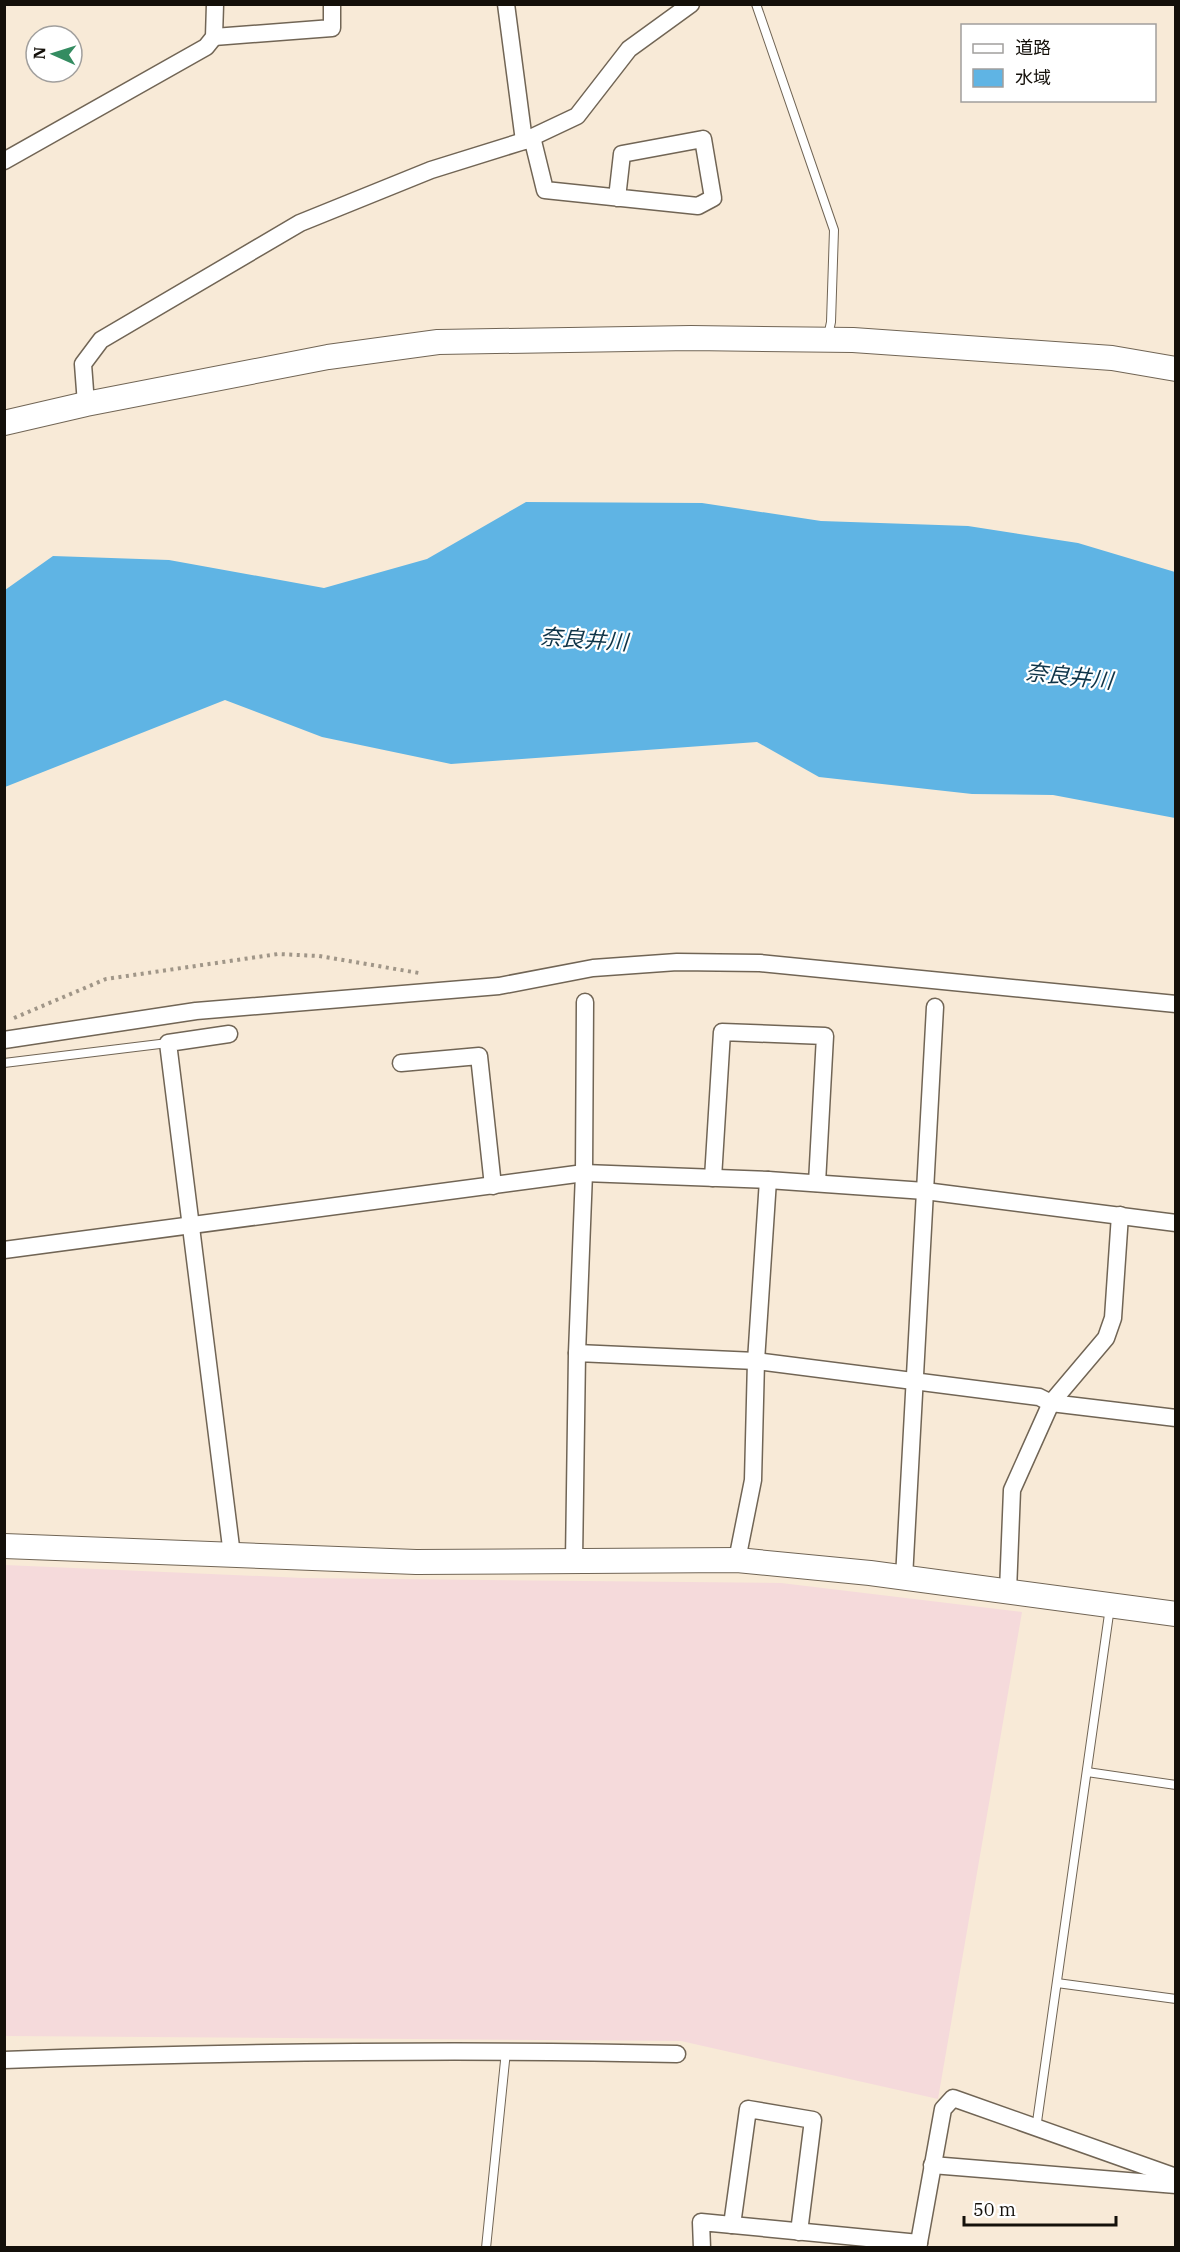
<svg xmlns="http://www.w3.org/2000/svg" width="1180" height="2252" font-family="'IBM Plex Serif','Noto Sans JP',serif">
	<rect width="100%" height="100%" fill="#f8ead7"/>
	<!-- industrial -->
	<path fill="#f5dadb" d="M 5,1565 L 303,1578 L 781,1583 L 1022,1612 L 938,2099 L 681,2041 L 5,2036 Z"/>
	<!-- water -->
	<path fill="#5fb4e4" d="M 526,502 L 702,503 L 821,521 L 968,526 L 1078,543 L 1175,572 L 1175,818 L 1053,795 L 972,794 L 819,777 L 757,742 L 451,764 L 322,737 L 225,700 L 5,787 L 5,590 L 53,556 L 169,560 L 324,588 L 427,559 Z"/>
	<g fill="none" stroke-linecap="round" stroke-linejoin="round">
		<defs>
			<g id="lane">
				<path d="M 756,4 L 834,230 L 831,322 L 828,336"/>
				<path d="M 4,1063 L 168,1043"/>
				<path d="M 1087,1772 L 1176,1785"/>
				<path d="M 1057,1983 L 1176,1999"/>
				<path d="M 1036,2129 L 1110,1607"/>
				<path d="M 486,2248 L 506,2051"/>
			</g>
			<g id="street">
				<path d="M 506,4 L 524,141"/>
				<path d="M 214,37 L 332,28 L 332,4"/>
				<path d="M 532,137 L 545,190 L 698,206 L 713,198 L 703,139 L 622,154 L 617,198"/>
				<path d="M 4,161 L 206,47 L 214,37 L 215,4"/>
				<path d="M 86,404 L 83,364 L 101,340 L 300,223 L 431,170 L 524,141 L 577,116 L 629,49 L 691,4"/>
				<path d="M 229,1034 L 168,1043 L 232,1555"/>
				<path d="M 4,1040 L 196,1011 L 499,986 L 593,968 L 677,962 L 760,963 L 1176,1004"/>
				<path d="M 401,1063 L 479,1056 L 493,1186"/>
				<path d="M 713,1178 L 722,1032 L 825,1036 L 817,1183"/>
				<path d="M 4,1250 L 584,1173 L 768,1180 L 925,1191 L 1176,1223"/>
				<path d="M 577,1353 L 584,1173 L 585,1002"/>
				<path d="M 737,1560 L 753,1480 L 756,1361 L 768,1180"/>
				<path d="M 574,1561 L 577,1353 L 756,1361 L 1039,1397 L 1051,1403 L 1176,1418"/>
				<path d="M 904,1578 L 935,1007"/>
				<path d="M 1008,1591 L 1012,1490 L 1051,1403 L 1106,1338 L 1113,1318 L 1120,1215"/>
				<path d="M 4,2060 C 229,2052 453,2049 677,2054"/>
				<path d="M 932,2165 L 1176,2185"/>
				<path d="M 732,2225 L 748,2109 L 813,2120 L 799,2232"/>
				<path d="M 702,2248 L 701,2222 L 919,2243"/>
				<path d="M 918,2248 L 943,2109 L 953,2098 L 1176,2177"/>
			</g>
			<g id="secondary">
				<path d="M 4,423 L 86,404 L 328,357 L 438,342 L 691,338 L 853,340 L 1112,358 L 1176,369"/>
				<path d="M 4,1546 L 416,1562 L 737,1560 L 870,1573 L 1176,1614"/>
			</g>
		</defs>
		<!-- lane casing -->
		<use href="#lane" stroke="#716555" stroke-width="10"/>
		<!-- street casing -->
		<use href="#street" stroke="#716555" stroke-width="19"/>
		<!-- secondary casing -->
		<use href="#secondary" stroke="#716555" stroke-width="26"/>
		<!-- path -->
		<path stroke="#a09688" stroke-width="4" stroke-dasharray="3 4.5" stroke-linecap="butt" d="M 14,1018 L 106,979 L 278,954 L 319,956 L 419,973"/>
		<!-- lane -->
		<use href="#lane" stroke="#fff" stroke-width="8"/>
		<!-- street -->
		<use href="#street" stroke="#fff" stroke-width="16"/>
		<!-- secondary -->
		<use href="#secondary" stroke="#fff" stroke-width="24"/>
	</g>
	<g text-anchor="middle" stroke-width="4.5" stroke-linejoin="round" paint-order="stroke">
		<!-- water labels -->
		<g font-size="22" font-style="italic" fill="#0e3448" stroke="#fff">
			<text transform="translate(584 639) rotate(4)" y="8">奈良井川</text>
			<text transform="translate(1069 676) rotate(6)" y="8">奈良井川</text>
		</g>
	</g>
	<!-- border -->
	<rect width="1180" height="2252" fill="none" stroke="#14100a" stroke-width="12"/>
	<!-- legend -->
	<rect x="961" y="24" width="195" height="78" fill="#ffffff" stroke="#a19f9d" stroke-width="1.5"/>
	<rect x="973" y="44" width="30" height="9" fill="#ffffff" stroke="#a19f9d" stroke-width="1.5"/>
	<text x="1015" y="54" font-size="18" fill="#14100a">道路</text>
	<rect x="973" y="69" width="30" height="18" fill="#5fb4e4" stroke="#a19f9d" stroke-width="1.5"/>
	<text x="1015" y="84" font-size="18" fill="#14100a">水域</text>
	<!-- north arrow -->
	<g transform="translate(54 54) rotate(273)"><circle r="28" fill="#ffffff" stroke="#a19f9d" stroke-width="1.5"/>
	<path d="M0-4.5L10 22L0 15L-10 22Z" fill="#348c61"/>
	<text y="-9" font-size="16" font-weight="bold" text-anchor="middle" fill="#14100a">N</text>
	</g>
	<!-- scale -->
	<path d="M964 2216v9h152v-9" fill="none" stroke="#14100a" stroke-width="3"/>
	<text x="973" y="2216" font-size="18" fill="#14100a" stroke="#ffffff" stroke-width="4.5" paint-order="stroke">50 m</text>
</svg>
